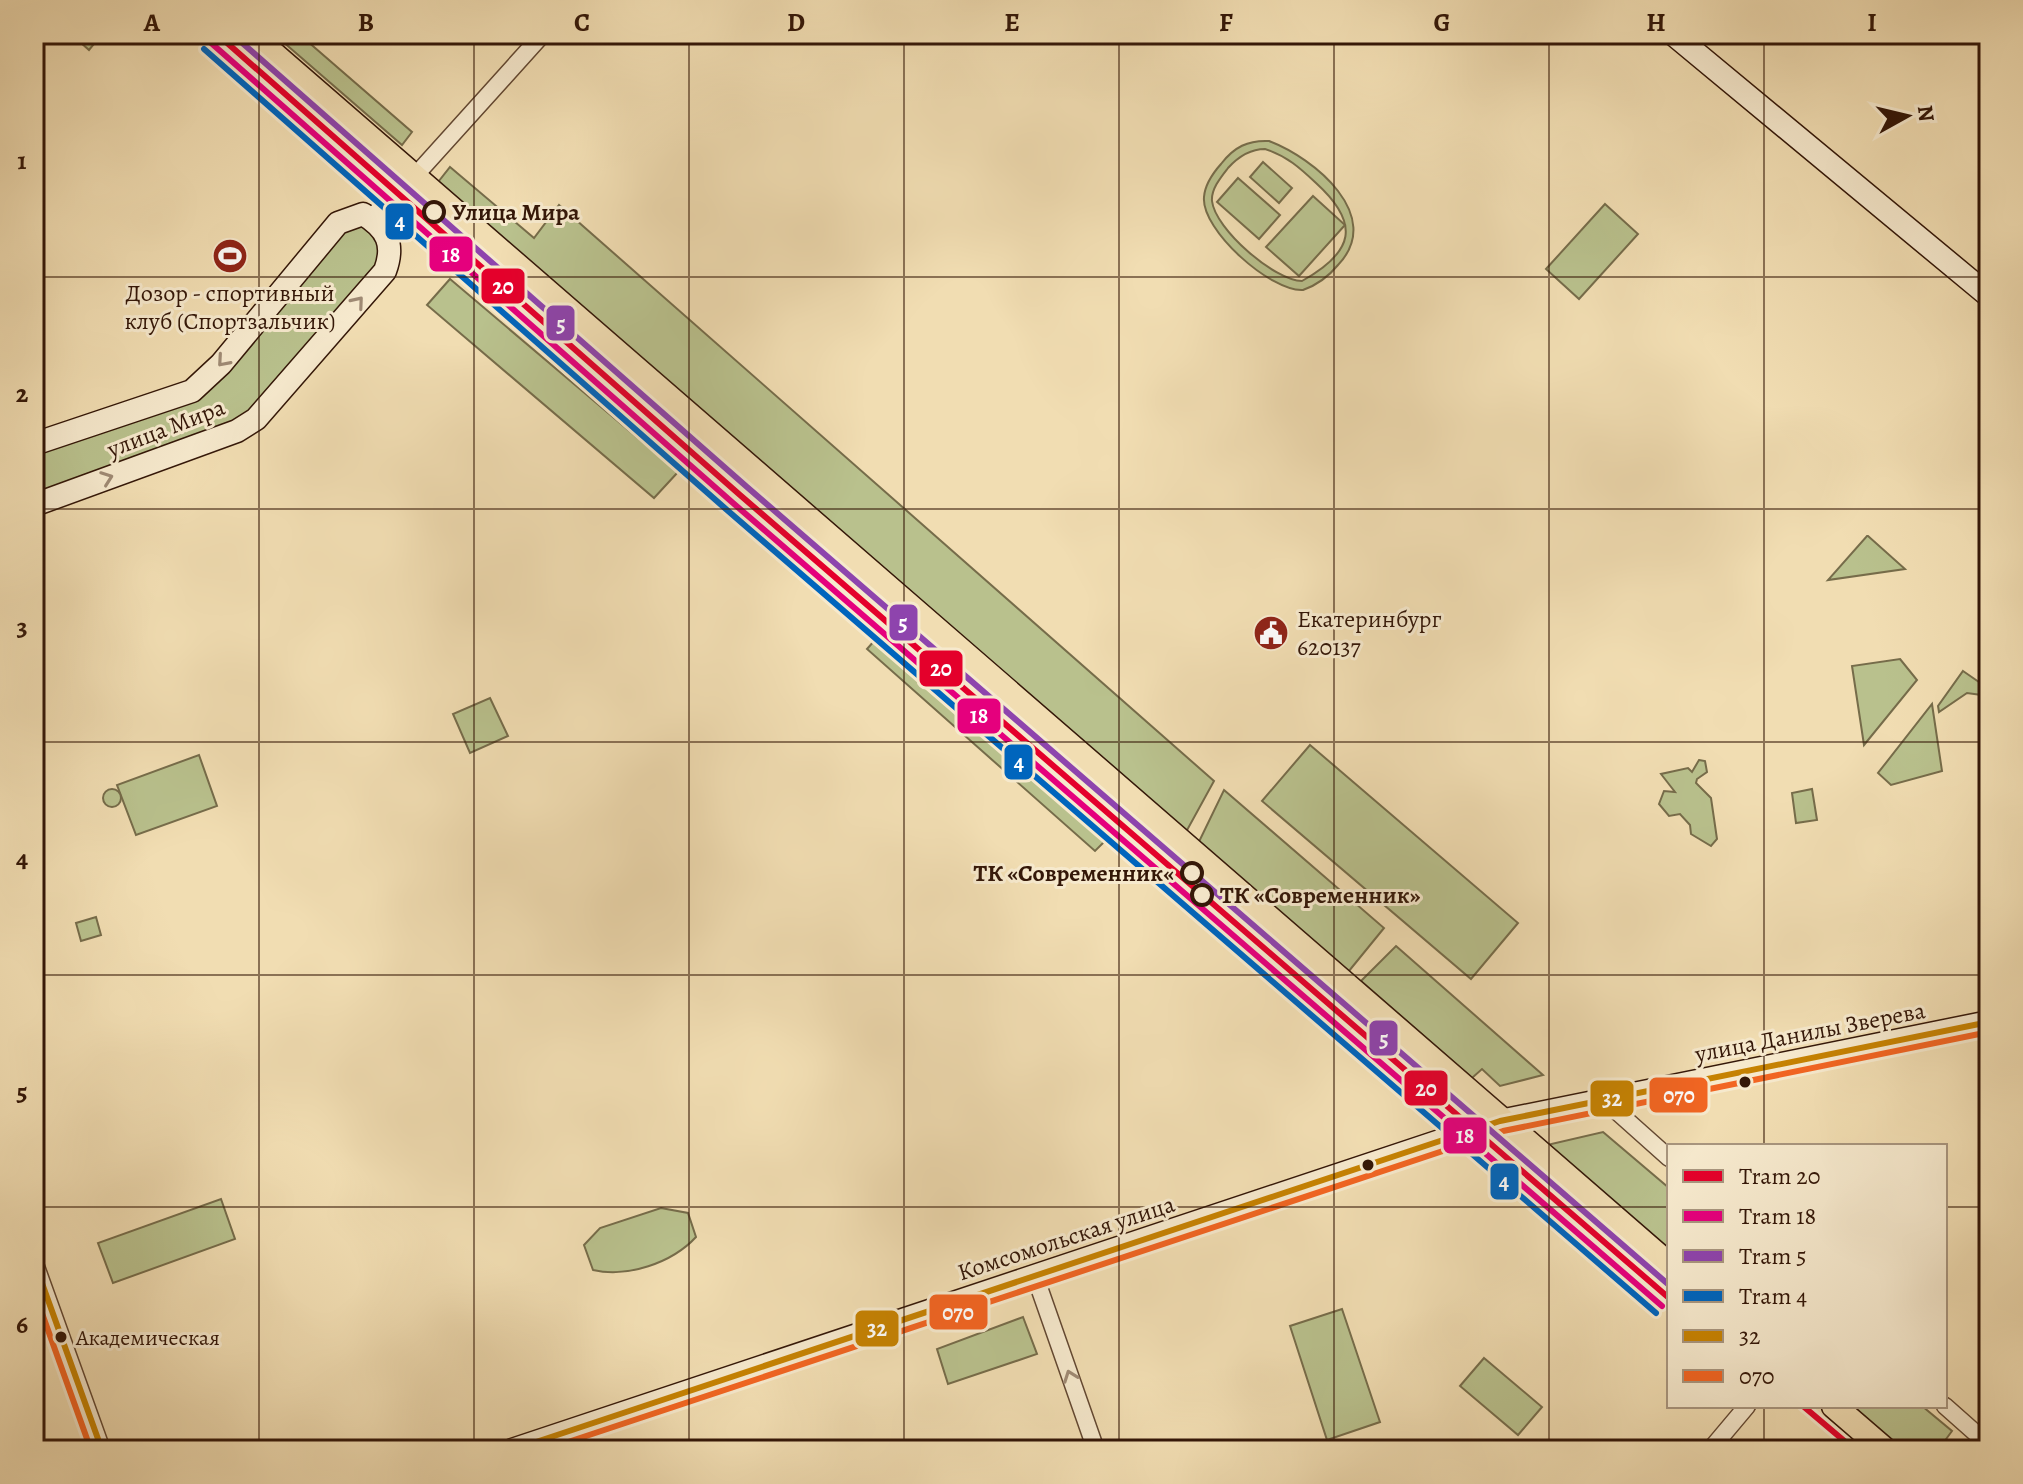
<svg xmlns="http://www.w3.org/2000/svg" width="2023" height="1484" font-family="Alegreya,serif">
	<rect width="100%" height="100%" fill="#f1ddb2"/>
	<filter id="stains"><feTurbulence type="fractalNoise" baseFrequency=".0025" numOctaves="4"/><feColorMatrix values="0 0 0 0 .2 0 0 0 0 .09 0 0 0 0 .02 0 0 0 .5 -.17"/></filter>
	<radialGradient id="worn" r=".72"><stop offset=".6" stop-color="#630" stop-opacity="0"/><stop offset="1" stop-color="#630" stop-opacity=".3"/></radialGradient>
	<!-- green -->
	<g fill="#b9c18d" stroke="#766c4a" stroke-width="2" fill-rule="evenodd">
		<path d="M 71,34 L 102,34 L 89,50 Z"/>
		<path d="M 274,34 L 299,34 L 412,132 L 402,145 Z"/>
		<path d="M 1269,141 C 1314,158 1385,216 1338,265 C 1329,276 1317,285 1303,290 C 1271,292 1201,230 1204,197 C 1205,184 1213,173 1221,164 C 1234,147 1248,140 1269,141 ZM 1265,149 C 1287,156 1300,168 1316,183 C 1361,224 1354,252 1302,281 C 1275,281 1215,229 1212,201 C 1211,189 1221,177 1228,168 C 1238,157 1250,149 1265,149 Z"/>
		<path d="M 1263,162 L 1292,188 L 1279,203 L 1250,177 Z"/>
		<path d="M 450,167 L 534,238 L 559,205 L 1214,781 L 1180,843 L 431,191 Z"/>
		<path d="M 1238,178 L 1280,215 L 1259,239 L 1217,202 Z"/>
		<path d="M 1313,196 L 1345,225 L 1299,276 L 1266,247 Z"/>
		<path d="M 1605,204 L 1638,234 L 1579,299 L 1546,269 Z"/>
		<path d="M 347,217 L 391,245 L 269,407 L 34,505 L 34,444 L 174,400 Z"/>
		<path d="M 450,279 L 678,472 L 654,498 L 427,305 Z"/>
		<path d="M 1868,536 L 1905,569 L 1828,580 L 1867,536 Z"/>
		<path d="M 875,640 L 1104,842 L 1095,851 L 867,649 Z"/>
		<path d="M 1900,659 L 1917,680 L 1864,745 L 1852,666 Z"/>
		<path d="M 1963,671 L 1989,689 L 1989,696 L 1967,693 L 1939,712 L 1938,706 Z"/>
		<path d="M 490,698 L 508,736 L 470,753 L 453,714 Z"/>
		<path d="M 1932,704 L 1942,771 L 1891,785 L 1878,773 Z"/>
		<path d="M 1310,745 L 1518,923 L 1471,979 L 1262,801 Z"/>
		<path d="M 199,755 L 217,806 L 136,835 L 117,785 Z"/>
		<path d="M 1699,760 L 1705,761 L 1707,772 L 1697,779 L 1696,783 L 1711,798 L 1717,839 L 1711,846 L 1691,834 L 1690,825 L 1680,814 L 1669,816 L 1659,804 L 1664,791 L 1675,792 L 1661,774 L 1688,768 L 1692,772 Z"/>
		<circle cx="112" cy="798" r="9"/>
		<path d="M 1812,789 L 1817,820 L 1796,823 L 1792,793 Z"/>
		<path d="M 1224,790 L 1384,928 L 1340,982 L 1193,854 Z"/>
		<path d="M 96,917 L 101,935 L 81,941 L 76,923 Z"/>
		<path d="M 1396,946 L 1543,1075 L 1500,1086 L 1482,1069 L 1472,1078 L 1361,981 Z"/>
		<path d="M 1603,1132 L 1669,1188 L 1669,1251 L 1547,1145 Z"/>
		<path d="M 221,1199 L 235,1239 L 113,1283 L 98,1243 Z"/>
		<path d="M 661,1208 L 688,1213 L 696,1237 C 672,1263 627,1278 593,1270 L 584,1245 L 600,1228 Z"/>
		<path d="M 1342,1309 L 1380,1422 L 1327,1440 L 1290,1326 Z"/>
		<path d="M 1023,1317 L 1037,1354 L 948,1384 L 937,1349 Z"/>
		<path d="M 1484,1358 L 1542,1407 L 1518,1435 L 1460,1386 Z"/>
		<path d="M 1848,1406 L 1922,1406 L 1952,1431 L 1938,1450 L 1898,1450 Z"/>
	</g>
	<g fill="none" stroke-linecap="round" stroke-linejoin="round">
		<defs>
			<g id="street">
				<path d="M 414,177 L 543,34"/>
				<path d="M 1604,1100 L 1669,1158"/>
				<path d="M 34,1261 L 102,1450"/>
				<path d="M 1035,1276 L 1096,1450"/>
				<path d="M 1945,1406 L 1989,1445"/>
				<path d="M 1710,1450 L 1747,1406"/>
			</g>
			<g id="secondary">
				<path d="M 1673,34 L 1989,296"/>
				<path d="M 373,220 L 414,177"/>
				<path d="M 34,444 L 192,391 L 221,364 L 338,223 L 363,214 C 387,229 395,244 385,271 L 256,419 L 237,431 L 34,505"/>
				<path d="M 512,1450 L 1500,1121 L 1989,1022"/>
			</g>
			<g id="primary">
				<path d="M 250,34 L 1669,1265"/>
				<path d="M 1834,1406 L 1885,1450"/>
			</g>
		</defs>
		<!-- street casing -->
		<use href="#street" stroke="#634832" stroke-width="19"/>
		<!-- secondary casing -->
		<use href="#secondary" stroke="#341708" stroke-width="25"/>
		<!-- primary casing -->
		<use href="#primary" stroke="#341708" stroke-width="27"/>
		<!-- street -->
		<use href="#street" stroke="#f6e9cd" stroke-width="16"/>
		<!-- secondary -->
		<use href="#secondary" stroke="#f6e9cd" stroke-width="22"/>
		<!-- primary -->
		<use href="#primary" stroke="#f1ddb2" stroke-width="24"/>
		<defs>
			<g id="bus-1">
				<path d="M 34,1261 L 102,1450"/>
				<path d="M 512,1450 L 1500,1121 L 1989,1022"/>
			</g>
			<g id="bus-2">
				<path d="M 34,1291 L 91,1450"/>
				<path d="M 544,1450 L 1503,1131 L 1989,1032"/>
			</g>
		</defs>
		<!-- bus-1 casing -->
		<use href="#bus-1" stroke="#f6e9cd" stroke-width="12"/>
		<!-- bus-2 casing -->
		<use href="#bus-2" stroke="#f6e9cd" stroke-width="12"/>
		<!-- bus-1 -->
		<use href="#bus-1" stroke="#c68202" stroke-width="6"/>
		<!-- bus-2 -->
		<use href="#bus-2" stroke="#f26522" stroke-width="6"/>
		<defs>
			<g id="tram-1">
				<path d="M 217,34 L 740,495 L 1669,1298"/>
				<path d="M 1803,1406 L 1855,1450"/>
			</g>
			<path id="tram-2" d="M 210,42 L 733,503 L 1662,1306"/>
			<path id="tram-3" d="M 232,34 L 747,487 L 1669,1285"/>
			<path id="tram-4" d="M 204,49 L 727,510 L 1656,1313"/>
		</defs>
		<!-- tram-1 casing -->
		<use href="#tram-1" stroke="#f6e9cd" stroke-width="12"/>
		<!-- tram-2 casing -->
		<use href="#tram-2" stroke="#f6e9cd" stroke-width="12"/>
		<!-- tram-3 casing -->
		<use href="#tram-3" stroke="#f6e9cd" stroke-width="12"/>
		<!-- tram-4 casing -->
		<use href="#tram-4" stroke="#f6e9cd" stroke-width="12"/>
		<!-- tram-1 -->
		<use href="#tram-1" stroke="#e4002b" stroke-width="6"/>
		<!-- tram-2 -->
		<use href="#tram-2" stroke="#e5007d" stroke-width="6"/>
		<!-- tram-3 -->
		<use href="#tram-3" stroke="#8e44ad" stroke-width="6"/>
		<!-- tram-4 -->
		<use href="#tram-4" stroke="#0065bd" stroke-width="6"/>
	</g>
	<!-- one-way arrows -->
	<defs><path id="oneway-chevron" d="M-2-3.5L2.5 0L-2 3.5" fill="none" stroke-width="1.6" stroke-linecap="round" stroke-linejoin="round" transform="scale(2)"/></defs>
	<g stroke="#9f8a74">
		<use href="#oneway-chevron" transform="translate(358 302) rotate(-50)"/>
		<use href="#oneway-chevron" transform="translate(223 361) rotate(131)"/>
		<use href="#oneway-chevron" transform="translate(107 478) rotate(-20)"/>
		<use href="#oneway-chevron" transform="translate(1070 1376) rotate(-110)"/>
	</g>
	<!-- grid -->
	<path fill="none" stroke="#341708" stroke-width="2" stroke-opacity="0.55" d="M 259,34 L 259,1450M 474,34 L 474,1450M 689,34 L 689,1450M 904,34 L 904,1450M 1119,34 L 1119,1450M 1334,34 L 1334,1450M 1549,34 L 1549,1450M 1764,34 L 1764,1146M 34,277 L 1989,277M 34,509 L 1989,509M 34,742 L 1989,742M 34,975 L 1989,975M 34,1207 L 1669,1207M 1945,1207 L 1989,1207M 1764,1406 L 1764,1450"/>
	<!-- icons -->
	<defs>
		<symbol id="stadium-disc" viewBox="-11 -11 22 22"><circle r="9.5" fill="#8f2418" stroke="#f6e9cd"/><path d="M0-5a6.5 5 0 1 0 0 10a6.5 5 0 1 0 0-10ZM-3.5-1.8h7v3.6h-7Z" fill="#fff"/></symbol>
		<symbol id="civic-disc" viewBox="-11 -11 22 22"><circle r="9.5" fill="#8f2418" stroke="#f6e9cd"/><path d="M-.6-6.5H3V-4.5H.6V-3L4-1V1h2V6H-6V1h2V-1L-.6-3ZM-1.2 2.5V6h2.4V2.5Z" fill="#fff"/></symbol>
	</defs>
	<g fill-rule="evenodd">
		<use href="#stadium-disc" x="210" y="236" width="40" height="40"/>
		<use href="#civic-disc" x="1251" y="613" width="40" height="40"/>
	</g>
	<!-- markers -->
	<g fill="#f6e9cd" stroke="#341708" stroke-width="4">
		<circle cx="434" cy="212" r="10"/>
		<circle cx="1192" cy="873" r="10"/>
		<circle cx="1202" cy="895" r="10"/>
	</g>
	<g fill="#341708" stroke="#f6e9cd" stroke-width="3">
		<circle cx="1745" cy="1082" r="7"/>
		<circle cx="1368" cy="1165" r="7"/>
		<circle cx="61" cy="1337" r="7"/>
	</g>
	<g text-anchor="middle" stroke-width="6" stroke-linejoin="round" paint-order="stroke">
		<!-- bus labels -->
		<g font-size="22" fill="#341708" stroke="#f6e9cd" text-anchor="start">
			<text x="76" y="1345">Академическая</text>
		</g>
		<!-- stop labels -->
		<g font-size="24" font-weight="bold" fill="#341708" stroke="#f6e9cd" text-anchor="start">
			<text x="452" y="220">Улица Мира</text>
			<text x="1174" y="881" text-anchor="end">ТК «Современник«</text>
			<text x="1220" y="903">ТК «Современник»</text>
		</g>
		<!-- poi labels -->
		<g font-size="24" fill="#341708" stroke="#f6e9cd">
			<text x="230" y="301">Дозор - спортивный<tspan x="230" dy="28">клуб (Спортзальчик)</tspan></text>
			<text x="1297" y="627" text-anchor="start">Екатеринбург<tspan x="1297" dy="28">620137</tspan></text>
		</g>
		<!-- street labels -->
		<g font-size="24" fill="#341708" stroke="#f6e9cd">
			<text transform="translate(166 428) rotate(-21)" y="8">улица Мира</text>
			<text transform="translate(1810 1032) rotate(-11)" y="8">улица Данилы Зверева</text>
			<text transform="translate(1066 1238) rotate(-18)" y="8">Комсомольская улица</text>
		</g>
	</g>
	<g stroke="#f6e9cd" stroke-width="3">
		<rect x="384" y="202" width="31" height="39" rx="8" fill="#0065bd"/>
		<rect x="428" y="235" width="46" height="38" rx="8" fill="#e5007d"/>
		<rect x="480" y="267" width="46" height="38" rx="8" fill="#e4002b"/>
		<rect x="545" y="304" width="31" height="38" rx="8" fill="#8e44ad"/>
		<rect x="888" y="603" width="31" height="39" rx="8" fill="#8e44ad"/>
		<rect x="918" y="649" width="46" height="39" rx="8" fill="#e4002b"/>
		<rect x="956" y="697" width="46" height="38" rx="8" fill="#e5007d"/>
		<rect x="1003" y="743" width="31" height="38" rx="8" fill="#0065bd"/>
		<rect x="1368" y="1019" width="31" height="38" rx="8" fill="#8e44ad"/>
		<rect x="1403" y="1069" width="46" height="38" rx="8" fill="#e4002b"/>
		<rect x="1648" y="1076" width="61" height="38" rx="8" fill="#f26522"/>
		<rect x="1589" y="1079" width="46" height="39" rx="8" fill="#c68202"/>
		<rect x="1442" y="1116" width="46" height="39" rx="8" fill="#e5007d"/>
		<rect x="1489" y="1162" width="31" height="39" rx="8" fill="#0065bd"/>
		<rect x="928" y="1293" width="61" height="38" rx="8" fill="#f26522"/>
		<rect x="854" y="1309" width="46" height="39" rx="8" fill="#c68202"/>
	</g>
	<g font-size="22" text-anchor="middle" font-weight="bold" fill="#fff">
		<text x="400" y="229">4</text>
		<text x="451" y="262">18</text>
		<text x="503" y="294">20</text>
		<text x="561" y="331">5</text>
		<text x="903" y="630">5</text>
		<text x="941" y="676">20</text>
		<text x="979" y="723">18</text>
		<text x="1019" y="770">4</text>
		<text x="1384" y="1046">5</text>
		<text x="1426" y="1096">20</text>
		<text x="1679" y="1103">070</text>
		<text x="1612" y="1106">32</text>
		<text x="1465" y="1143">18</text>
		<text x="1504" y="1189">4</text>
		<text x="958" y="1320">070</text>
		<text x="877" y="1336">32</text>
	</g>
	<!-- margin -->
	<rect width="2023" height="1484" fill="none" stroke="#f1ddb2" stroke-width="88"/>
	<!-- legend -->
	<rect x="1667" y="1144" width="280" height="264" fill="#f6e9cd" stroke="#a8957e" stroke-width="2"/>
	<rect x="1683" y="1170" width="40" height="12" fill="#e4002b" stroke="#a8957e" stroke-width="2"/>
	<text x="1739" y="1184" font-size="24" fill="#341708">Tram 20</text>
	<rect x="1683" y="1210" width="40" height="12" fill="#e5007d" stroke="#a8957e" stroke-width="2"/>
	<text x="1739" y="1224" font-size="24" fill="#341708">Tram 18</text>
	<rect x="1683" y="1250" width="40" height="12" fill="#8e44ad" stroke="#a8957e" stroke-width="2"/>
	<text x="1739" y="1264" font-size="24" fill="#341708">Tram 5</text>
	<rect x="1683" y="1290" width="40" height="12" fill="#0065bd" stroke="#a8957e" stroke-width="2"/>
	<text x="1739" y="1304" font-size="24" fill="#341708">Tram 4</text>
	<rect x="1683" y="1330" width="40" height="12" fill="#c68202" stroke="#a8957e" stroke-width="2"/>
	<text x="1739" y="1344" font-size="24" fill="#341708">32</text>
	<rect x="1683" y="1370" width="40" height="12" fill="#f26522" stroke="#a8957e" stroke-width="2"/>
	<text x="1739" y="1384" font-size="24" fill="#341708">070</text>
	<!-- north arrow -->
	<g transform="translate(1907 116) rotate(82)" stroke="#f6e9cd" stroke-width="6" paint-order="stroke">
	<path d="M0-6L14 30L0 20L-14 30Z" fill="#341708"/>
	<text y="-12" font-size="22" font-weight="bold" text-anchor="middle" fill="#341708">N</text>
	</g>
	<rect x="44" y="44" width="1935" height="1396" fill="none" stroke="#341708" stroke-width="3"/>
	<g font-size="26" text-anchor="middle" font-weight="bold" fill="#341708">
		<text x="152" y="31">A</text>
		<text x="366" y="31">B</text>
		<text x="582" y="31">C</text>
		<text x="796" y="31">D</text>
		<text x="1012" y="31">E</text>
		<text x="1226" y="31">F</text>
		<text x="1442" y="31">G</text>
		<text x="1656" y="31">H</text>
		<text x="1872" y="31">I</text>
		<text x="22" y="169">1</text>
		<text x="22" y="402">2</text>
		<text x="22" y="635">3</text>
		<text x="22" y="867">4</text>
		<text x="22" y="1100">5</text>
		<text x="22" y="1333">6</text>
	</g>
	<rect width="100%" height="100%" filter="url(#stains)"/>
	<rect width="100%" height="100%" fill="url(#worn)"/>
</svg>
